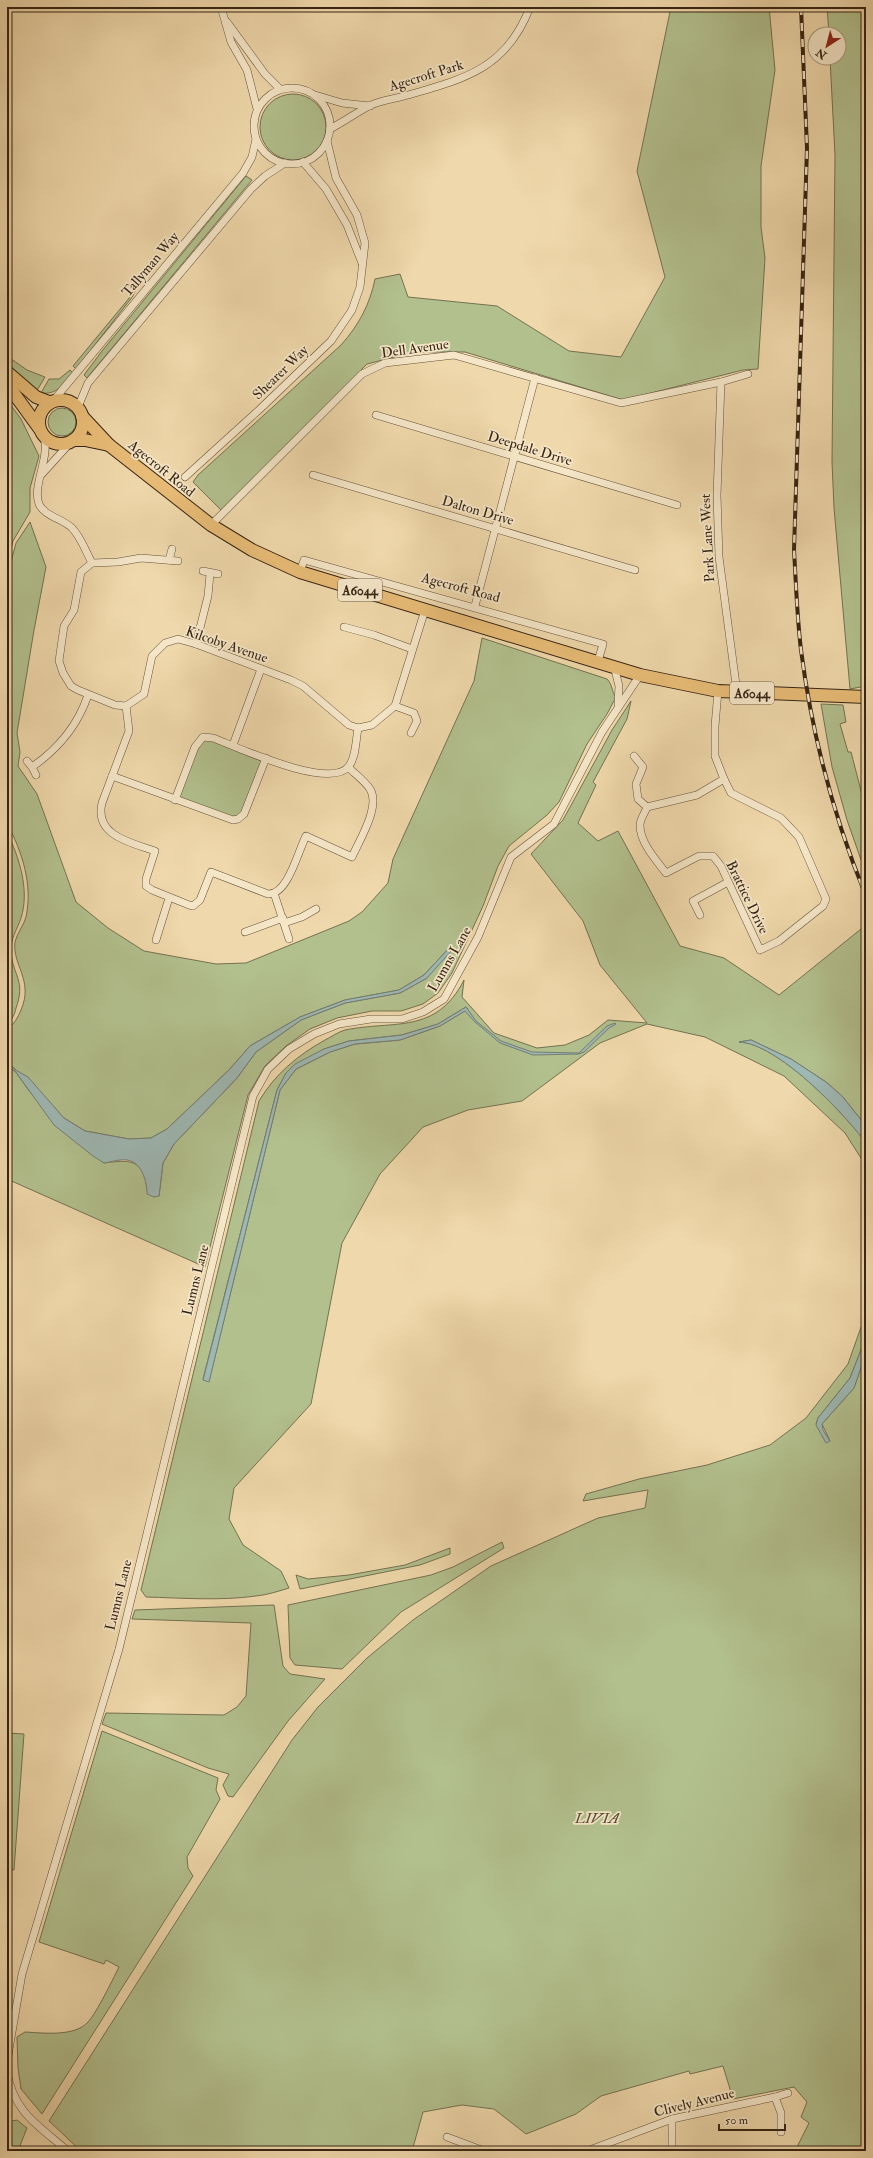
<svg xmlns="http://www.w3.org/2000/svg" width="873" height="2158" font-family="'IM FELL Double Pica',serif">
	<rect width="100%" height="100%" fill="#efd8ab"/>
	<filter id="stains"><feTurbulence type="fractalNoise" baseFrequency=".005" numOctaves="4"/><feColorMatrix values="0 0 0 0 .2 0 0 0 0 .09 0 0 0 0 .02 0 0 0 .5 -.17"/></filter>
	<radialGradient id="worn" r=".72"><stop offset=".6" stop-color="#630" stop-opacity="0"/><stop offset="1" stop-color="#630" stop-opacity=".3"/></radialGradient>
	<!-- green -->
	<g fill="#b2c08e" stroke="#747251" fill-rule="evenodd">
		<path d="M 671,7 L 769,7 L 775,70 L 761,166 L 761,227 L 765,258 L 758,369 L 743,370 L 623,400 L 465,352 L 414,352 L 367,364 L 221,510 L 193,482 L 198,475 L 341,345 C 359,325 370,304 375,279 L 400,274 L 408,297 L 497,306 L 569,351 L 621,357 L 665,277 L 637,171 Z"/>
		<path d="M 827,7 L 866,7 C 866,18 862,27 861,38 L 866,40 L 866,686 L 850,689 L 834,508 L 832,462 L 835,155 L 830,58 L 839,58 L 839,34 L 829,34 Z"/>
		<circle cx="293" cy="127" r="33"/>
		<path d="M 246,176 L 252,180 L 87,378 L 84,375 L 102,351 Z"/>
		<path d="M 135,291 L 133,296 L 76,369 L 73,366 Z"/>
		<path d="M 7,356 L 27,370 L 45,377 L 36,392 L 7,366 Z"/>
		<path d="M 70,370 L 73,373 C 64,384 57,395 41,393 L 49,379 L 59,379 Z"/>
		<path d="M 7,400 L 21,419 L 39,456 L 30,488 L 30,512 L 13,541 L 7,564 Z"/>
		<circle cx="62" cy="422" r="14"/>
		<path d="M 30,522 L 46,567 L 34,630 L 17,733 L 20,752 L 18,766 L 37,794 L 76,902 L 108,928 L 144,951 L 216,964 L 246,963 L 349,921 L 362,912 L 388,883 L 393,859 L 474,681 L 482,638 L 607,679 C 613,685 611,691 616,697 L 607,714 L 587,744 L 559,802 L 547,815 L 509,846 L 498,866 L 483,906 L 452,973 L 438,993 L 423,1004 L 401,1011 L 372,1011 L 337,1018 L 310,1029 L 286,1046 L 265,1066 L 248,1095 L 205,1267 L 7,1179 L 7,1068 L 15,1071 L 30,1092 L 104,1163 C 129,1160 143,1158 147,1188 L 159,1196 L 163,1163 L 174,1144 L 237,1078 L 256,1052 L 301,1020 L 345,1003 L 400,993 L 427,978 L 450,947 L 424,975 L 399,990 L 345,1000 L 300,1017 L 250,1046 L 229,1070 L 167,1129 L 151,1138 L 129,1139 L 85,1131 L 64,1118 L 12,1066 L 7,1065 L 7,1029 C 14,1025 18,1017 21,1010 C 34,980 12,965 15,942 C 17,933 24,925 26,917 C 33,884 22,852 7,823 L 7,577 L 16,543 Z"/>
		<path d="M 631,701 L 627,719 L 593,782 L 596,785 L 578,823 L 598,841 L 618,831 L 680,946 L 724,958 L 779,995 L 866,925 L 866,1126 L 842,1096 L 826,1082 L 791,1059 L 751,1040 L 739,1042 C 777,1043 844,1113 866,1143 L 866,1166 L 845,1133 L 784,1076 L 705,1037 L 647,1024 L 600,1043 L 522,1101 L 468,1110 L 423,1127 L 380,1174 L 342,1243 L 311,1404 L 234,1488 L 229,1519 L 243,1545 L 281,1571 L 289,1588 C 279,1591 267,1595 256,1596 C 220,1601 182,1598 146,1597 L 141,1590 L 259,1101 C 275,1074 298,1055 325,1040 C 331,1037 338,1032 345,1030 C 394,1020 436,1035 464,980 L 462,997 L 494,1033 L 537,1048 L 565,1045 L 589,1035 L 608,1020 L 647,1023 L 600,965 L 583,921 L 531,854 L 563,820 L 612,730 ZM 466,1007 L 468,1009 L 440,1026 L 400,1040 L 355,1044 L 330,1052 L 296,1069 L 280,1090 L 209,1381 L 203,1379 L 277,1090 L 286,1073 L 324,1049 L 349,1041 L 402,1035 L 438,1024 Z"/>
		<path d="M 821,704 L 843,705 L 846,722 L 840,724 L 848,752 L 851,752 L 866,810 L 866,874 L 847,820 L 832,767 Z"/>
		<path d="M 204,738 L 263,759 L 242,813 L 232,818 L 177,799 L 193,758 Z"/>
		<path d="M 7,832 C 19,857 30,890 21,918 C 17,930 10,939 11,952 C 13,976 26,981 16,1008 C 15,1014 12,1020 7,1024 Z"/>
		<path d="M 866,1313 L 866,1337 L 850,1378 L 818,1418 L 816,1424 L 830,1441 L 822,1424 L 854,1388 L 866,1353 L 866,2151 L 795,2151 L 809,2123 L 801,2117 L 807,2102 L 794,2087 L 733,2099 L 723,2066 L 690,2074 L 689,2071 L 601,2096 L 576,2114 L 526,2134 L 494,2109 L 462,2105 L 423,2112 L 412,2151 L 81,2151 L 49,2121 L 292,1740 L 318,1707 L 367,1658 L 413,1620 L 491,1566 L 598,1518 L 645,1508 L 648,1490 L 583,1501 L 586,1494 L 639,1479 L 707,1465 L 770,1445 L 806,1418 L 848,1364 Z"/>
		<path d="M 502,1542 L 504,1548 L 401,1612 L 342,1669 L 295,1665 L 290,1658 L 288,1605 L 431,1575 L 453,1567 Z"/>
		<path d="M 450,1548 L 450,1554 L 420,1565 L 300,1589 L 296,1575 L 308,1579 L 349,1575 L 405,1565 Z"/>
		<path d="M 274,1605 L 283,1666 L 290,1674 L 325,1679 L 288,1721 L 233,1797 L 228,1796 L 223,1785 L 229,1774 L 208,1768 L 102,1724 L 106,1713 L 224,1715 L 237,1707 L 246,1696 L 251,1623 L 132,1619 L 135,1610 Z"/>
		<path d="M 102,1731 L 218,1778 L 216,1790 L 220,1799 L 187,1857 L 188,1868 L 193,1876 L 42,2114 L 21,2089 L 18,2068 L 17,2037 L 25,2032 C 43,2033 75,2037 88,2022 C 97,2012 112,1981 119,1967 L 106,1960 L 104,1964 L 39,1942 Z"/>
		<path d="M 7,1733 L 24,1734 L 14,1870 L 7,1869 Z"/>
		<path d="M 17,2120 L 27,2128 L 18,2151 L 7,2151 L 7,2122 Z"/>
	</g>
	<!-- water -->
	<g fill="#9eb8b4" stroke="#747d74">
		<path d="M 450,947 L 453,949 L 427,978 L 400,993 L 345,1003 L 301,1020 L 256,1052 L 237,1078 L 174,1144 L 163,1163 L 159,1196 L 154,1197 L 147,1194 C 147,1182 142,1162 127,1160 C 120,1159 111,1162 104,1163 L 93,1156 L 54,1125 L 15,1071 L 7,1068 L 7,1065 L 28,1077 L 64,1118 L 85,1131 L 129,1139 L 151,1138 L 167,1129 L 229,1070 L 250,1046 L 300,1017 L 345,1000 L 399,990 L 424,975 Z"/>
		<path d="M 466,1007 L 476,1021 L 501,1041 L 532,1052 L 579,1053 L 607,1026 L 615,1023 L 616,1024 L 609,1028 L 584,1052 L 579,1054 L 533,1055 L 500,1043 L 475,1022 L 465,1011 L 440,1026 L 400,1040 L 355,1044 L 330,1052 L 296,1069 L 280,1090 L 209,1382 L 203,1380 L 277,1090 L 286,1073 L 295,1064 L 324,1049 L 349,1041 L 402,1035 L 438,1024 Z"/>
		<path d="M 751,1040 L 791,1059 L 826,1082 L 842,1096 L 866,1126 L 866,1143 C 844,1113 777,1043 739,1042 Z"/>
		<path d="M 866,1337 L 866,1353 L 854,1388 L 822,1424 L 823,1430 L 830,1441 L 826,1443 L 816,1425 L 818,1418 L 850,1378 Z"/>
	</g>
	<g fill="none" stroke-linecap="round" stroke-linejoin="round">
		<defs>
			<g id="street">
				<path d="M 221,7 L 231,42 L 247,70 L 257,109"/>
				<path d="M 227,22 L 265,74 L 280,89"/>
				<circle cx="292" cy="126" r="38"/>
				<path d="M 315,95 L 342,103 L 370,106"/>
				<path d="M 330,129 C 343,122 356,113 369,106 C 381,100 395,99 408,95 C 465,79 507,68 530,7"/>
				<path d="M 303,162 L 326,189 L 347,225 L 362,263"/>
				<path d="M 721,382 L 717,495 L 719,557 L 737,692"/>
				<path d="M 53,401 L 243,173 L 252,157 L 256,139"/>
				<path d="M 78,407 L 88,383 L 251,189 L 265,176 L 285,163"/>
				<path d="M 376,415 L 677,505"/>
				<path d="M 44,437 C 50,458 32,486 39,504 C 44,516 63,519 72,528 C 81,537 86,552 92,563 L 81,572 L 74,610 L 64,626 L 59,661 L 63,673 L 71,686 L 78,690 L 115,705 L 126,706 L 144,694 L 152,656 L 165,643 L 178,639 L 196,644 L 291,680 L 303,686 L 349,725 L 358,728 L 372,725 L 395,706 L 425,610"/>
				<path d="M 42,474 L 70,443"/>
				<path d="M 313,475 L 635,570"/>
				<path d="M 185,477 L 260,409 L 331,341 L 352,310 L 360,287 L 365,243 L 357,215 L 336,178 L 327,141"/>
				<path d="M 211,525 L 362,374 L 385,363 L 454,355 L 621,403 L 721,382 L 748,374"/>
				<path d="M 169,560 L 172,549"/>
				<path d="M 92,563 L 118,562 L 141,558 L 178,561"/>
				<path d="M 203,571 L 218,574"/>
				<path d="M 300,572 L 304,560 L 603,644 L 598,661"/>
				<path d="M 475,606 L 535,378"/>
				<path d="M 344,627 L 374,635 L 412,649"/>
				<path d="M 196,644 L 208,596 L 210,574"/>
				<path d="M 614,666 L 619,686 L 618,704"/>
				<path d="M 126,706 L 129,731 L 102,803 C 94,836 132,843 155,851 L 146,879 L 146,886 L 152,890 L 189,905 L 193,906 L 200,900 L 211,872 L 268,894 C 288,895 298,851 306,836 L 352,857 C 359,841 381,806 370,789 C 365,781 355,774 348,767"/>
				<path d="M 395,706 L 414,713 L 417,721 L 411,733"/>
				<path d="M 233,745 L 261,669"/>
				<path d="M 634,756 L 643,767 L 636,784 L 638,799 L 647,807 L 697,795 L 724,779"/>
				<path d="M 27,761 L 32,767 L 36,775"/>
				<path d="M 32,767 C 58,749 78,725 88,695"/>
				<path d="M 112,776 L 233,820 L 238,819 L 244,814 L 266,758"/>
				<path d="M 175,800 L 195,747 L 203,737 L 213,738 C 237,747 331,791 349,766 C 356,757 356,739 358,728"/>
				<path d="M 647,807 C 645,813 640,819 640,825 C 640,843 656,860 666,873 L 699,856 L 713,856 L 721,866 L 760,950 L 779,941 L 823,906 L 826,899 L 799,837 L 781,818 L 731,793 L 724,779 L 715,756 L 715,726 L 718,691"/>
				<path d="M 274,893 L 289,939"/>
				<path d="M 700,915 L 693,901 L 728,882"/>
				<path d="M 284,923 L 302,917 L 316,909"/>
				<path d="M 245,932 L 283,918"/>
				<path d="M 156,940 L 169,898"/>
				<path d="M 7,2061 L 22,1974 L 119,1649 L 253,1096 L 268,1069 L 289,1049 L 314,1034 L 339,1024 L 371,1019 L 402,1019 L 423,1012 L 444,999 L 478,937 L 511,857 L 554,824 L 602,732 L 640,675"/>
				<path d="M 7,2071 C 13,2112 39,2126 68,2151"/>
				<path d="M 775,2097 L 788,2093"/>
				<path d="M 447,2137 L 484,2151"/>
				<path d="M 587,2151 L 672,2119 L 775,2097 L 781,2113 L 781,2132"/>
				<path d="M 672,2151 L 672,2119"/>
			</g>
			<g id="primary">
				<path d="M 7,372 L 36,397 L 49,402"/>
				<path d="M 7,384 L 39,428"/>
				<circle cx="61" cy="422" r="22"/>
				<path d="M 82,416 L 109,445 L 211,525 L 252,550 L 300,572 L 640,675 L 718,691 L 866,697"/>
				<path d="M 74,440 L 85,440 L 109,445"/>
			</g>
		</defs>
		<!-- street casing -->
		<use href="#street" stroke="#64513a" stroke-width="8"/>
		<!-- primary casing -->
		<use href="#primary" stroke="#362414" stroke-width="14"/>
		<!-- street -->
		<use href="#street" stroke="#f5e6c8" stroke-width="7"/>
		<!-- primary -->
		<use href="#primary" stroke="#e8bc76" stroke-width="12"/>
		<defs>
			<path id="rail" d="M 801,7 L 807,148 L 794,550 C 796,583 797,617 801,650 C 812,735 834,818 866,896"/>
		</defs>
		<!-- rail casing -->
		<use href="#rail" stroke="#362414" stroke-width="4"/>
		<!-- rail -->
		<use href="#rail" stroke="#f5e6c8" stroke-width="2.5" stroke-dasharray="8" stroke-linecap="butt"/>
	</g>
	<g text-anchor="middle" stroke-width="3.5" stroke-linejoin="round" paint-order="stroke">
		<!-- shield labels -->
		<g fill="#f5e6c8" stroke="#6f5e4a" stroke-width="1">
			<rect x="338" y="579" width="44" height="22" rx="3"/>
			<rect x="730" y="682" width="44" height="22" rx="3"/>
		</g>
		<g font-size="13" font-weight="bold" fill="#362414">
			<text x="360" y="595">A6044</text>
			<text x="752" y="698">A6044</text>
		</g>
		<!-- street labels -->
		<g font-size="14" fill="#362414" stroke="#f5e6c8">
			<text transform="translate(426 75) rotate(-17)" y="5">Agecroft Park</text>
			<text transform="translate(150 264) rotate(-50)" y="5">Tallyman Way</text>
			<text transform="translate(415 348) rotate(-8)" y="5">Dell Avenue</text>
			<text transform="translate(280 372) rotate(-44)" y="5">Shearer Way</text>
			<text transform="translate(530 448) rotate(17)" y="5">Deepdale Drive</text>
			<text transform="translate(162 468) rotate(39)" y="5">Agecroft Road</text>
			<text transform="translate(478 510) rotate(16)" y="5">Dalton Drive</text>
			<text transform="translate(707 538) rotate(-93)" y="5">Park Lane West</text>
			<text transform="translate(461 587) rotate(15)" y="5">Agecroft Road</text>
			<text transform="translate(227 644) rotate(19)" y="5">Kilcoby Avenue</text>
			<text transform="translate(748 897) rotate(64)" y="5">Brattice Drive</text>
			<text transform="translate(449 959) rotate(-60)" y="5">Lumns Lane</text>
			<text transform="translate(195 1280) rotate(-76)" y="5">Lumns Lane</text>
			<text transform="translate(118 1595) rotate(-76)" y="5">Lumns Lane</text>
			<text transform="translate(694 2102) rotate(-14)" y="5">Clively Avenue</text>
		</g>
		<!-- park labels -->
		<g font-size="14" font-style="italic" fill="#554b32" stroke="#f5e6c8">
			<text x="597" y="1823">LIVIA</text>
		</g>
	</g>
	<!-- margin -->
	<rect width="873" height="2158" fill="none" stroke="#efd8ab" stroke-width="24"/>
	<rect x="8" y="8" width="857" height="2142" fill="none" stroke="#362414" stroke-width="2"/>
	<rect x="12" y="12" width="849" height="2134" fill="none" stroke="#362414"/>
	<!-- north arrow -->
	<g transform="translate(827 46) rotate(216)"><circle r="19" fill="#f5e6c8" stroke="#a99880"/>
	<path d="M0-3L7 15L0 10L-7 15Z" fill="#8f2418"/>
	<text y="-6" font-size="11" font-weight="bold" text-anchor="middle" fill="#362414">N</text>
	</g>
	<!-- scale -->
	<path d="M719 2124v6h66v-6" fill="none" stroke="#362414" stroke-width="2"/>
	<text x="725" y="2124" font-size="12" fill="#362414" stroke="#f5e6c8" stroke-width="3" paint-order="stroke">50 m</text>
	<rect width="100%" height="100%" filter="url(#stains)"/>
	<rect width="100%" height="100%" fill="url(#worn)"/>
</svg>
